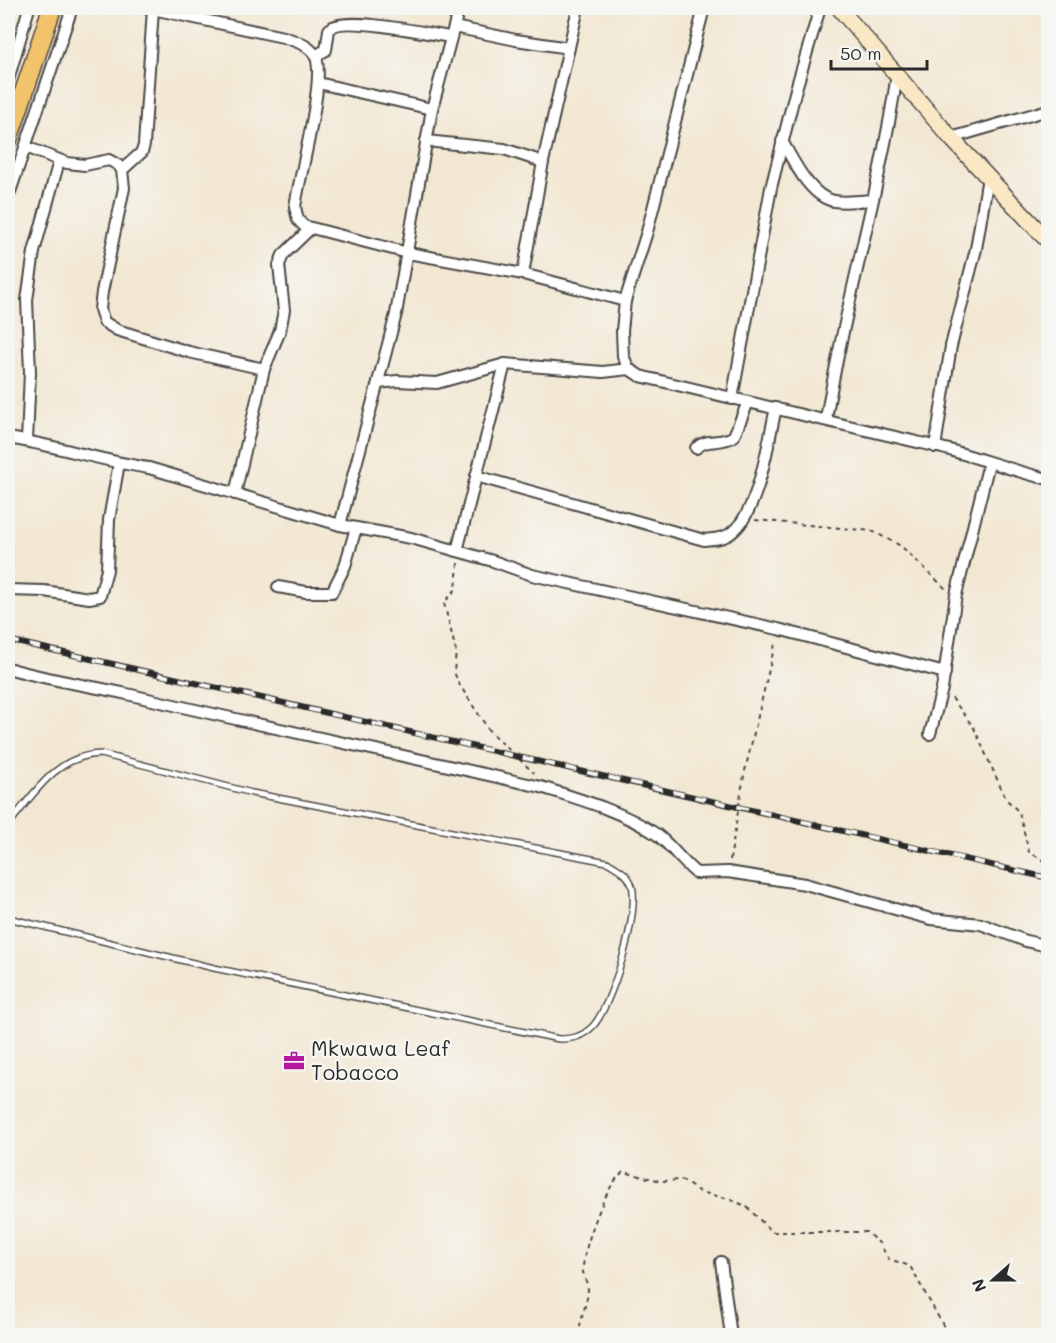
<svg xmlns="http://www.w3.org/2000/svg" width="1056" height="1343" font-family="Mali,sans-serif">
	<rect width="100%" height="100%" fill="#f6f6f2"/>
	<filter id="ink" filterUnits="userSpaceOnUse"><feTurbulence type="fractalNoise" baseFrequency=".0167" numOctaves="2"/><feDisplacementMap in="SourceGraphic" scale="12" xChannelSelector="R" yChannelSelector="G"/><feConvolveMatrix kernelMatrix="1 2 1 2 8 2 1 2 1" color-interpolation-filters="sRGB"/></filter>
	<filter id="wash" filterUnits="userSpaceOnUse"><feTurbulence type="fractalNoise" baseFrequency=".008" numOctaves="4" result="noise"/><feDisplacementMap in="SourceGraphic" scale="24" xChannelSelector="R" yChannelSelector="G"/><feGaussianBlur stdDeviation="1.35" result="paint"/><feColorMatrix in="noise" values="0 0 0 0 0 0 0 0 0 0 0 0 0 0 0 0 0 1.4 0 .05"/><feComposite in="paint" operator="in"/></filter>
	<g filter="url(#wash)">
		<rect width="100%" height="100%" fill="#f2e7d2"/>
	</g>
	<g filter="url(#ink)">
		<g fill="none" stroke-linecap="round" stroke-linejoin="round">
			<defs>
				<path id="service" d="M 8,825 C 34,794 56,755 101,754 L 252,793 L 607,862 C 617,868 627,873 631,883 C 642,907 611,1009 592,1027 C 582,1037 572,1039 559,1039 L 214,968 L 8,918"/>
				<g id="minor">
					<path d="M 148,8 L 283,37 C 295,41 308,44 315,55 C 327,76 299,177 295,207 L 298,220 L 304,226 L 408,253 L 523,274 L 625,301"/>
					<path d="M 704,8 L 647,232 L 625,301 L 622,331 L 623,356 L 629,369 L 640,376 C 737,400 836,423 934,446 C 972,455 1009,470 1048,479"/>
					<path d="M 454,27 L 516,40 L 569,48"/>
					<path d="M 315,56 L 326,50 L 329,30 C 338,14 431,34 450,37"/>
					<path d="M 8,80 L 29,8"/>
					<path d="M 318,83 L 432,109"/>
					<path d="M 951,138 L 1048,110"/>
					<path d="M 426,141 L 504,149 L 543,162"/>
					<path d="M 782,141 C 793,160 810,197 834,201 C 846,203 860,201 872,200"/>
					<path d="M 26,147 L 67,163 L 85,165 L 109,160 L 118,165 L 122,170 L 124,188 L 102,292 L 100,309 L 104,322 L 117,330 L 189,352 L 264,369"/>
					<path d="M 122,170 L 142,152 L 144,145 L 153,9"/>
					<path d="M 8,198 L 72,8"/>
					<path d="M 523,274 L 543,162 L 578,8"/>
					<path d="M 378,383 L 397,381 L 437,383 L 505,364 L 603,372 L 629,369"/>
					<path d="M 732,399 L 771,188 L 796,89 L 820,8"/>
					<path d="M 826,419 C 845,303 880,191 897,74"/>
					<path d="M 8,438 C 55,445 101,461 149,468 L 340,525 L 411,538 L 493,561 L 532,575 L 778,629 L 945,673"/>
					<path d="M 27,441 L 30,372 L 27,300 L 34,252 L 59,161"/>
					<path d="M 935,447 L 951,346 L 976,249 L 988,177"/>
					<path d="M 696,448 C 708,437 721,445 734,436 L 748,402"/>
					<path d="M 476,476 L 704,540 C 713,539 724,539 731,533 C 759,513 768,441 776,408"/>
					<path d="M 235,494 L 264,369 L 280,331 L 284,310 L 279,265 L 283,255 L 310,229"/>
					<path d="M 340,525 L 396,314 L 432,109 L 459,8"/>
					<path d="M 457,551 L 505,364"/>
					<path d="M 278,587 L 306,592 L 332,592 L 345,566 L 356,528"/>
					<path d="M 8,590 L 44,591 L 89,598 L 100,596 L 107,570 L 109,520 L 119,463"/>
					<path d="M 8,668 C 47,680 87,685 127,694 C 265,727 403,755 541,787 C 579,799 622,811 656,834 C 671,845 681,861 696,873 L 728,872 L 805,884 L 931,919 L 981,924 L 1026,941 L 1048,946"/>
					<path d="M 930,734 L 942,689 L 956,595 L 989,463"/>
					<path d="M 721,1262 L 731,1336"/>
				</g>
				<path id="secondary" d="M 839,8 L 951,138 L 1048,241"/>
				<path id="primary" d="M 8,140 L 52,8"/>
			</defs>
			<!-- service casing -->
			<use href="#service" stroke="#494744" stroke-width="8"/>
			<!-- minor casing -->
			<use href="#minor" stroke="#494744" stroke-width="14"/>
			<!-- secondary casing -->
			<use href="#secondary" stroke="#494744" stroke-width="18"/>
			<!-- primary casing -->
			<use href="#primary" stroke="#494744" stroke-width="21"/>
			<!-- path -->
			<g stroke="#494744" stroke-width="2" stroke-dasharray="4.5 4.5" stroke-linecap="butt">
				<path d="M 755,520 L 872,531 L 901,546 L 946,589"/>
				<path d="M 458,563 L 456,589 L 444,603 L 456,651 L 454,672 L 459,684 L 490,732 L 534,773"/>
				<path d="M 952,698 L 974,728 L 1006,799 L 1019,812 L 1029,852 L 1048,863"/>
				<path d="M 730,860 L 744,775 L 776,640"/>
				<path d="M 1048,878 L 1045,889 L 1048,903"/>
				<path d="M 1048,911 L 1048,927"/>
				<path d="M 579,1336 C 579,1320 587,1306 588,1290 C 588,1282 582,1276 583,1268 C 583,1249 607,1180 624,1172 L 661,1181 L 681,1180 L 700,1192 L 729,1199 L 746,1206 L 772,1232 L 866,1232 L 879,1243 L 889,1259 L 910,1266 L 949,1336"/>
			</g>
			<!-- service -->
			<use href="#service" stroke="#fff" stroke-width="5"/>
			<!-- minor -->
			<use href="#minor" stroke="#fff" stroke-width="10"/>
			<!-- secondary -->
			<use href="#secondary" stroke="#fae7c3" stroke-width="15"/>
			<!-- primary -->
			<use href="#primary" stroke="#f2c36a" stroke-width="18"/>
			<defs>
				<path id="rail" d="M 8,640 C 355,720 702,798 1048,878"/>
			</defs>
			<!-- rail casing -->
			<use href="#rail" stroke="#2b2b2b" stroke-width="6"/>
			<!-- rail -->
			<use href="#rail" stroke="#f6f6f2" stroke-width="4" stroke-dasharray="11" stroke-linecap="butt"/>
		</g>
	</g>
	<!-- icons -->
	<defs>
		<symbol id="office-bare" viewBox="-9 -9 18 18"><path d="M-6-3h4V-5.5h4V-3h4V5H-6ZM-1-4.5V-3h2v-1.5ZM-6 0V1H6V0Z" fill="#b5179e" stroke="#f6f6f2" stroke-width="2.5" paint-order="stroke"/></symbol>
	</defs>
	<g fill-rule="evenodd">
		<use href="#office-bare" x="279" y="1046" width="30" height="30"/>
	</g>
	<g text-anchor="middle" stroke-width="4.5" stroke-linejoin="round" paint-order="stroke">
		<!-- poi labels -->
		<g font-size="21" fill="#2b2b2b" stroke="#f6f6f2" text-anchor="start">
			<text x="311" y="1056">Mkwawa Leaf<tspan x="311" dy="24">Tobacco</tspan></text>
		</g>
	</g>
	<!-- margin -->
	<rect width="1056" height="1343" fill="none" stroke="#f6f6f2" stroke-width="30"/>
	<!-- north arrow -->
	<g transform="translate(993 1280) rotate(249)" stroke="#f6f6f2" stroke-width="4.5" paint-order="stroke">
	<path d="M0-4.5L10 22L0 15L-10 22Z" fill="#2b2b2b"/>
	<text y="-9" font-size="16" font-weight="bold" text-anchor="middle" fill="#2b2b2b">N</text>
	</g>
	<!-- scale -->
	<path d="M831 60v9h96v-9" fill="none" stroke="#2b2b2b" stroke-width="3"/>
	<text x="840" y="60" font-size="18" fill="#2b2b2b" stroke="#f6f6f2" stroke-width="4.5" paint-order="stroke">50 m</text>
</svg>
